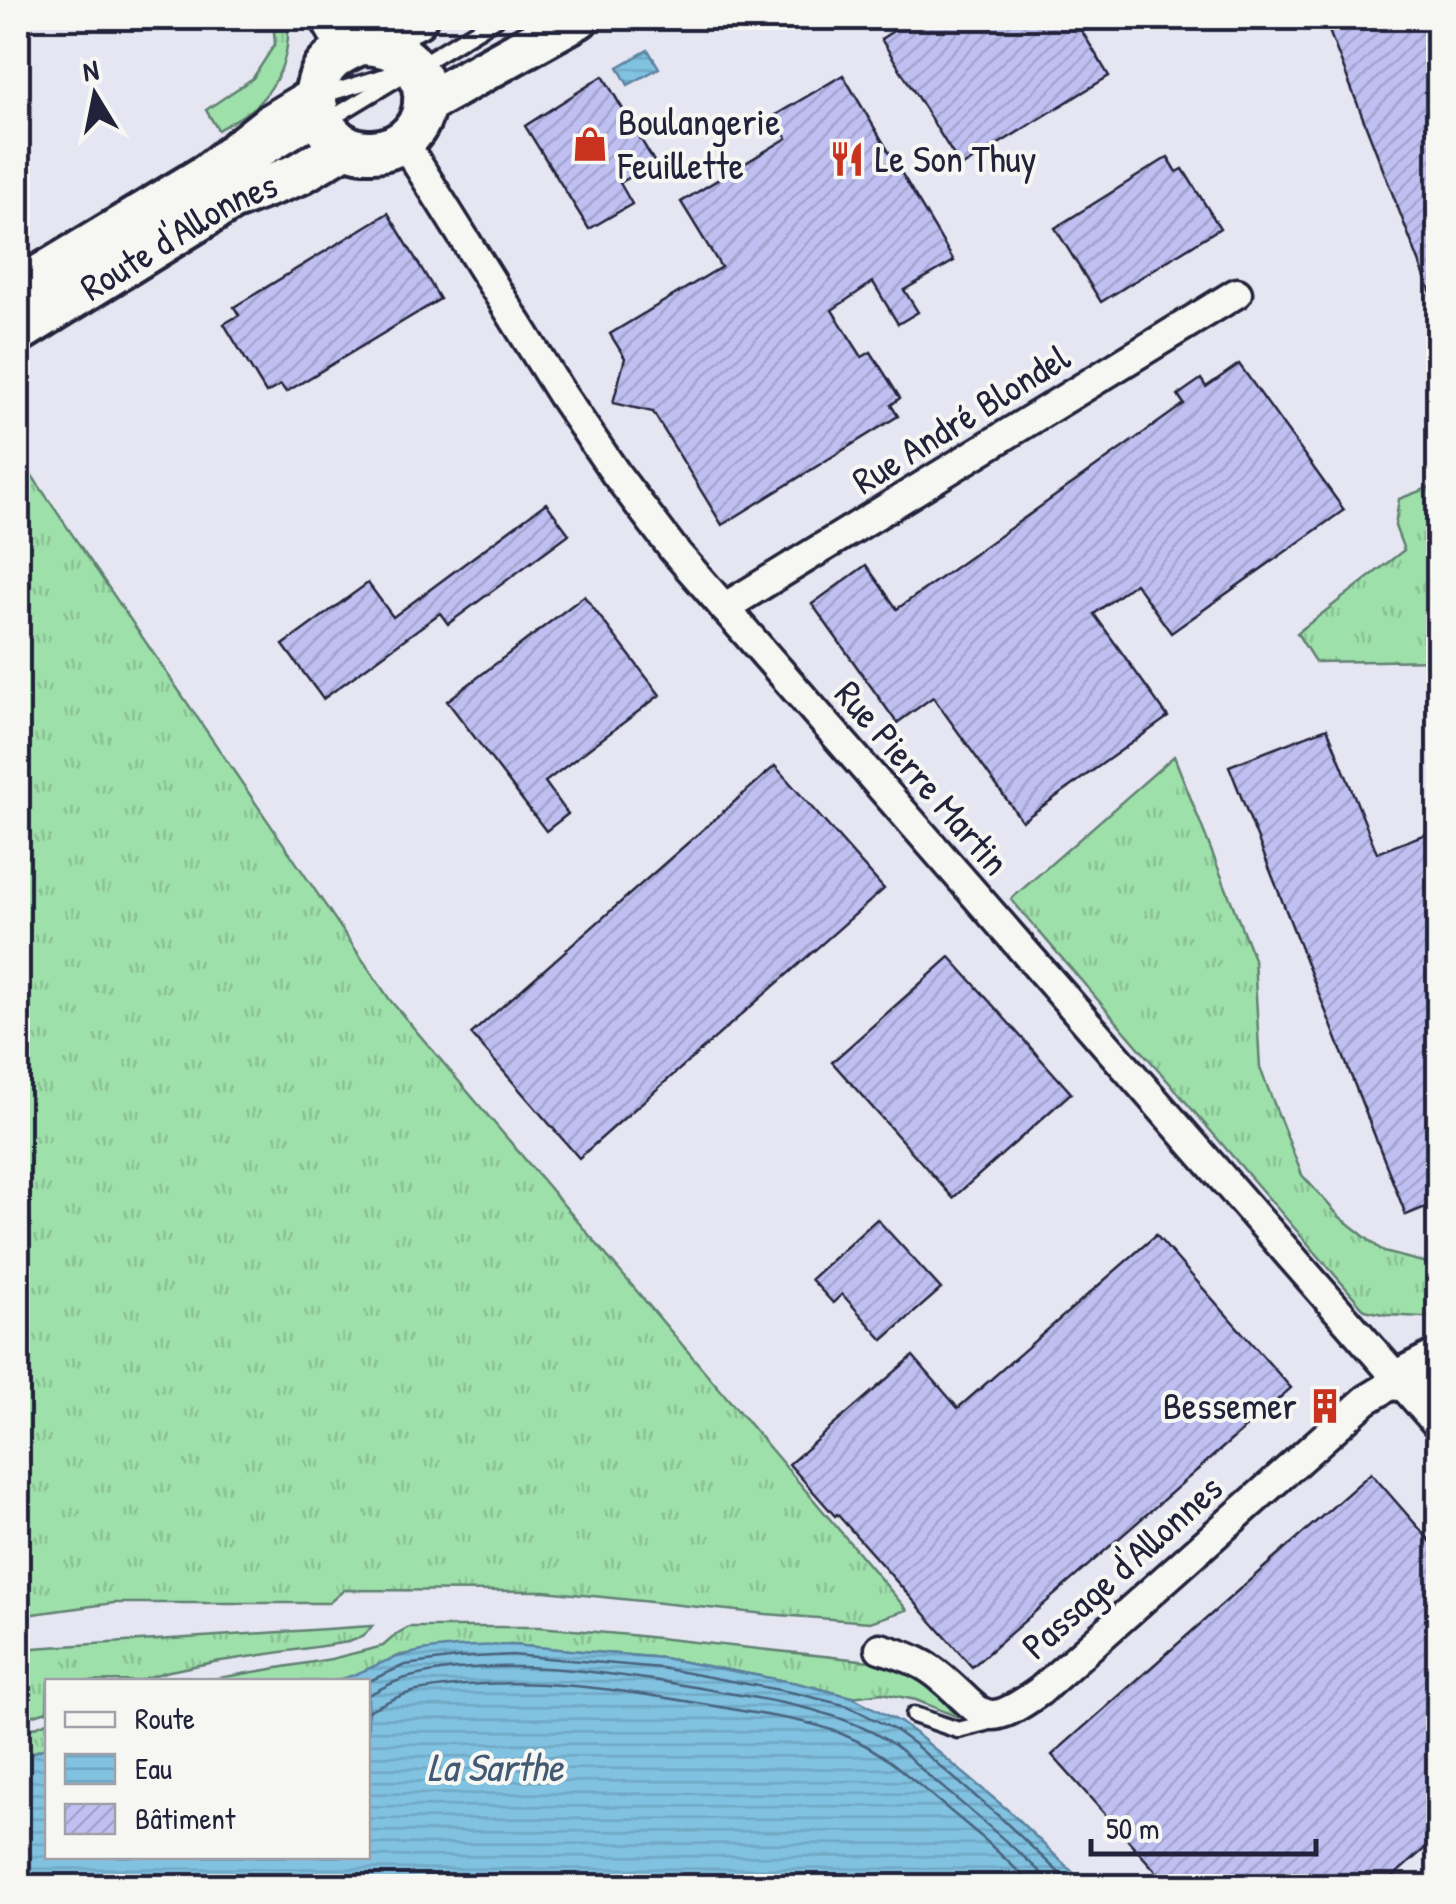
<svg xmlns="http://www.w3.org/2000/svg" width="1456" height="1904" font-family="'Patrick Hand',sans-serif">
	<defs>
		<pattern id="grass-tufts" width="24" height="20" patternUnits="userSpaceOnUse" patternTransform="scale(2.5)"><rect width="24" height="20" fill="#9ee0aa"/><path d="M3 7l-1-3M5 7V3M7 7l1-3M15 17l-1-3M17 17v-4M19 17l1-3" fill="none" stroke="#88c093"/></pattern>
		<pattern id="water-rules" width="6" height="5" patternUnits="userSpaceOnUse" patternTransform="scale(2.5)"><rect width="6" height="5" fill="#81c2e1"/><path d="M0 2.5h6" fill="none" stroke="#6fa6c2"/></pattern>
		<pattern id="building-hatch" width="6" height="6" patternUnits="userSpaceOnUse" patternTransform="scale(2.5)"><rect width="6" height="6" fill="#bfbff1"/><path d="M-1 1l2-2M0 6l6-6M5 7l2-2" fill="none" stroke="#a4a4d0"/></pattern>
	</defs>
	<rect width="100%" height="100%" fill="#e6e6f2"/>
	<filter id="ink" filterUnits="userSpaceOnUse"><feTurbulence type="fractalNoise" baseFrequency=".01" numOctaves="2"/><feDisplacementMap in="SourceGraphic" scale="20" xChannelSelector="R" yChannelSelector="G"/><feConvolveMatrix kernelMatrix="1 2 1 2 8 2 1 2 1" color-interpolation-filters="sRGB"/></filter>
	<g filter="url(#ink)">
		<!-- grass -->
		<g fill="url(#grass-tufts)" stroke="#608172" stroke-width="2.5">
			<path d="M 273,18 L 287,18 C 291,46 283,76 263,98 C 252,112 233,121 218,130 L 206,110 L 253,78 L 275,44 Z"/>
			<path d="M 18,455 L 390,1000 L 907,1610 L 870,1622 L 766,1614 L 545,1591 L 344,1590 L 329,1603 L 114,1603 L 18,1616 Z"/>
			<path d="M 1438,484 L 1438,660 L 1315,662 L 1297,633 L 1404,550 L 1395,526 L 1399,499 Z"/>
			<path d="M 1174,756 L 1254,959 L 1260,1068 L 1302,1175 L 1340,1217 L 1384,1252 L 1438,1266 L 1438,1318 L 1387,1315 L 1365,1310 L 1011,899 Z"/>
			<path d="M 372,1626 L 364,1636 L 349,1642 L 214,1662 L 165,1672 L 137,1681 L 48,1682 L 47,1711 L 18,1720 L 18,1649 Z"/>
			<path d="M 409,1627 L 539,1627 L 630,1635 L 879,1662 L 916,1677 L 937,1694 L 958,1717 L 916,1700 L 882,1693 L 852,1697 L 797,1683 L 663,1658 L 512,1645 L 456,1648 L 401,1655 L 352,1677 L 334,1681 L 195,1682 L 331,1659 L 383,1646 L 398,1633 Z"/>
			<path d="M 47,1722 L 47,1747 L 18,1759 L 18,1734 Z"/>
		</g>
		<!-- water -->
		<g fill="url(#water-rules)" stroke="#5b829f" stroke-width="2.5">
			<path d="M 648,50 L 659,68 L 628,85 L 618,67 Z"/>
			<path d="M 511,1645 L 663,1658 L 797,1683 L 852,1697 L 900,1722 L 919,1736 L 1009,1811 L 1087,1886 L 18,1886 L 18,1759 L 47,1747 L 48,1856 L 368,1856 L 368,1682 L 334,1681 C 358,1676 378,1662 401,1656 C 433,1646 478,1646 511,1645 Z"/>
		</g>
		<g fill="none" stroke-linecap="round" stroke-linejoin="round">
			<!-- shore -->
			<g stroke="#48627d" stroke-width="2.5">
				<path d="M 367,1682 L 405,1665 L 457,1658 L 512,1655 L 661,1668 L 795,1693 L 848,1706 L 895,1730 L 913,1743 L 1002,1819 L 1073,1886"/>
				<path d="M 368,1695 C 381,1689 395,1680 410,1677 C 506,1653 632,1676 728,1693 C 784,1703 840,1711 888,1741 C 904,1750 915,1764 929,1776 C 972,1812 1015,1847 1055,1886"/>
				<path d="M 368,1711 C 383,1704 400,1694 417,1691 C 523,1672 632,1691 737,1710 C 769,1716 813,1721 842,1734 C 861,1742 879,1752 895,1765 L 984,1839 L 1034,1886"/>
			</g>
		</g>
		<!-- building -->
		<g fill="url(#building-hatch)" stroke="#22223b" stroke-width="2.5">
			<path d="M 891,18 L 1074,18 L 1109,76 L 961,167 L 881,39 L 898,28 Z"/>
			<path d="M 1324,18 L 1438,18 L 1438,307 L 1437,308 Z"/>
			<path d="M 843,75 L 954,261 L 904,290 L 918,312 L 898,324 L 873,282 L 832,310 L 862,357 L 871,352 L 900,398 L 891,405 L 898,416 L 722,525 L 653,412 L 613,403 L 625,358 L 610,334 L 721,267 L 681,202 L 787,138 L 774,116 Z"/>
			<path d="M 603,76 L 655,163 L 620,183 L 632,204 L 589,229 L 525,126 Z"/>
			<path d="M 1168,157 L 1177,172 L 1183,169 L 1220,228 L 1101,302 L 1055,228 Z"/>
			<path d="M 388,213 L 440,299 L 286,392 L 281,385 L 266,393 L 224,324 L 239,315 L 234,307 Z"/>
			<path d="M 1239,364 L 1344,510 L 1171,633 L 1135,583 L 1094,614 L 1168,717 L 1022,821 L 933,697 L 897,723 L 812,604 L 866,565 L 897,609 L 1184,404 L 1178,395 L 1201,379 L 1206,387 Z"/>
			<path d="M 546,503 L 569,534 L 448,624 L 440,613 L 323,699 L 283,645 L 368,583 L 393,617 Z"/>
			<path d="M 584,596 L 660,695 L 545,782 L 568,814 L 546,831 L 447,701 Z"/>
			<path d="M 1327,728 L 1377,853 L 1438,829 L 1438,1202 L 1406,1215 L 1229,766 Z"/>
			<path d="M 775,766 L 884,889 L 579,1158 L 471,1034 Z"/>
			<path d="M 950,957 L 1071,1093 L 953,1198 L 832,1062 Z"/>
			<path d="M 877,1219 L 941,1289 L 883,1340 L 842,1294 L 833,1303 L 811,1279 Z"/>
			<path d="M 1156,1235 L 1291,1388 L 972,1667 L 837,1514 L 835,1516 L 789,1464 L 913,1356 L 958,1408 Z"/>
			<path d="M 1371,1473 L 1438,1550 L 1438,1837 L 1382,1886 L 1169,1886 L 1052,1755 Z"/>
		</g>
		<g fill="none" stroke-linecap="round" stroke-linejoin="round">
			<defs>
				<g id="lane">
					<path d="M 320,96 L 395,73"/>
					<path d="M 228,181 L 497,18"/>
					<path d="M 914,1715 L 958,1730 L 986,1723 L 992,1715"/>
				</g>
				<g id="street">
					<path d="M 324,18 L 343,50"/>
					<path d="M 403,141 L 562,395 L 616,474 L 673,549 L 1438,1425"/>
					<path d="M 724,608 L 1237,293"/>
					<path d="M 880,1648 C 900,1654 921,1661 937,1674 C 985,1712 979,1735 1040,1691 L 1366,1400 L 1399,1380"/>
				</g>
				<g id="secondary">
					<path d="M 361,44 C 444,43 443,148 372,151 C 357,152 341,146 331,134 C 320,123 315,107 316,92 C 320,60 342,52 367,41 C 384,34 400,26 416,18"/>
					<path d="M 424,104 L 578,18"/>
					<path d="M 18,289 L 208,174 L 270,125 L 316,97"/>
					<path id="s1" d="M 18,332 L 231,200 L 299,174 L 346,146"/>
					<path d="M 1399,1380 L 1438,1360"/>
				</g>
			</defs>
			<!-- lane casing -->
			<use href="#lane" stroke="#22223b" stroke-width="21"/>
			<!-- street casing -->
			<use href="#street" stroke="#22223b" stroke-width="35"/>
			<!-- secondary casing -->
			<use href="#secondary" stroke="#22223b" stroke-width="48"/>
			<!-- lane -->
			<use href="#lane" stroke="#f6f6f2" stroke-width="14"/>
			<!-- street -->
			<use href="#street" stroke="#f6f6f2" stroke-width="28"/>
			<!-- secondary -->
			<use href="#secondary" stroke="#f6f6f2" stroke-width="40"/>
		</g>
	</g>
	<!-- icons -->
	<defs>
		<symbol id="shop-bare" viewBox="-9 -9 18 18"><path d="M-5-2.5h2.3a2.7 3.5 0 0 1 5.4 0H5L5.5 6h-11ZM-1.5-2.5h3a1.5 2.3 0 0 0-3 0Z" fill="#c8321e" stroke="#f6f6f2" stroke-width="2.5" paint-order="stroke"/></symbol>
		<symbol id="restaurant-bare" viewBox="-9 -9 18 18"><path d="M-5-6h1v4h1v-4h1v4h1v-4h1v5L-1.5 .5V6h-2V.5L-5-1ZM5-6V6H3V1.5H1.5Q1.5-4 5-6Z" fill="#c8321e" stroke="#f6f6f2" stroke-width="2.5" paint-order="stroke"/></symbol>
		<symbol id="building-bare" viewBox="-9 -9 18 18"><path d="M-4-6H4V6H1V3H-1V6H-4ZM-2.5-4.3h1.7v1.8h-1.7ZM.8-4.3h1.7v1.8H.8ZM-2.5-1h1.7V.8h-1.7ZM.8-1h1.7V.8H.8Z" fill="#c8321e" stroke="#f6f6f2" stroke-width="2.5" paint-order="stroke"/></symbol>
	</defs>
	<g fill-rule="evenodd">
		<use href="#shop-bare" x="565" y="119" width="50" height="50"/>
		<use href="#restaurant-bare" x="822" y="134" width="50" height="50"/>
		<use href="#building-bare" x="1300" y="1381" width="50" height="50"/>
	</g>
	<g text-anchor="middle" stroke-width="8" stroke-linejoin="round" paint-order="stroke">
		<!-- poi labels -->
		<g font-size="38" fill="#22223b" stroke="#f6f6f2" text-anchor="start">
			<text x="618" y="135">Boulangerie<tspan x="618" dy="44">Feuillette</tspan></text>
			<text x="875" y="172">Le Son Thuy</text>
			<text x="1297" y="1419" text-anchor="end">Bessemer</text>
		</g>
		<!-- street labels -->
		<g font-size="38" fill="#22223b" stroke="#f6f6f2">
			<text dy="13" stroke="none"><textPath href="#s1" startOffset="188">Route d'Allonnes</textPath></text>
			<text transform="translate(961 419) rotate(-32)" y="13">Rue André Blondel</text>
			<text transform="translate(922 778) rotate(49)" y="13">Rue Pierre Martin</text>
			<text transform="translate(1122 1567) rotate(-42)" y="13">Passage d'Allonnes</text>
		</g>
		<!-- water labels -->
		<g font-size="40" font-style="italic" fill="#435a75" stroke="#f6f6f2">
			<text x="495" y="1781">La Sarthe</text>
		</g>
	</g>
	<!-- margin -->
	<rect width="1456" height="1904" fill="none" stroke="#f6f6f2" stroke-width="60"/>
	<rect x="30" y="30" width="1396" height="1844" fill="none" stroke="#22223b" stroke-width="4" filter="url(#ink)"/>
	<!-- legend -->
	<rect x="45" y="1679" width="325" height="180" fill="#f6f6f2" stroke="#a1a1a9" stroke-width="2.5"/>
	<rect x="65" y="1712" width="50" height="15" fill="#f6f6f2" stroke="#a1a1a9" stroke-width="2.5"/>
	<text x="135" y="1729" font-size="30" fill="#22223b">Route</text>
	<rect x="65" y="1754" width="50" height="30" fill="url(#water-rules)" stroke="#a1a1a9" stroke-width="2.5"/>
	<text x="135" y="1779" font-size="30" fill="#22223b">Eau</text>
	<rect x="65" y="1804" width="50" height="30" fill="url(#building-hatch)" stroke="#a1a1a9" stroke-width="2.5"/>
	<text x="135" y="1829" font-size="30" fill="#22223b">Bâtiment</text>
	<!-- north arrow -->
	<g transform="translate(95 95) rotate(350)" stroke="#f6f6f2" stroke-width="8" paint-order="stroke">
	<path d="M0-8L18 38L0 25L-18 38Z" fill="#22223b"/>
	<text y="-15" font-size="28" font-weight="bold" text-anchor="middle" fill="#22223b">N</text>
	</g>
	<!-- scale -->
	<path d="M1091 1839v15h225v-15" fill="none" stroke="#22223b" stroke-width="5"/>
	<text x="1106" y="1839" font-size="30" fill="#22223b" stroke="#f6f6f2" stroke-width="8" paint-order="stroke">50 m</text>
</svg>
